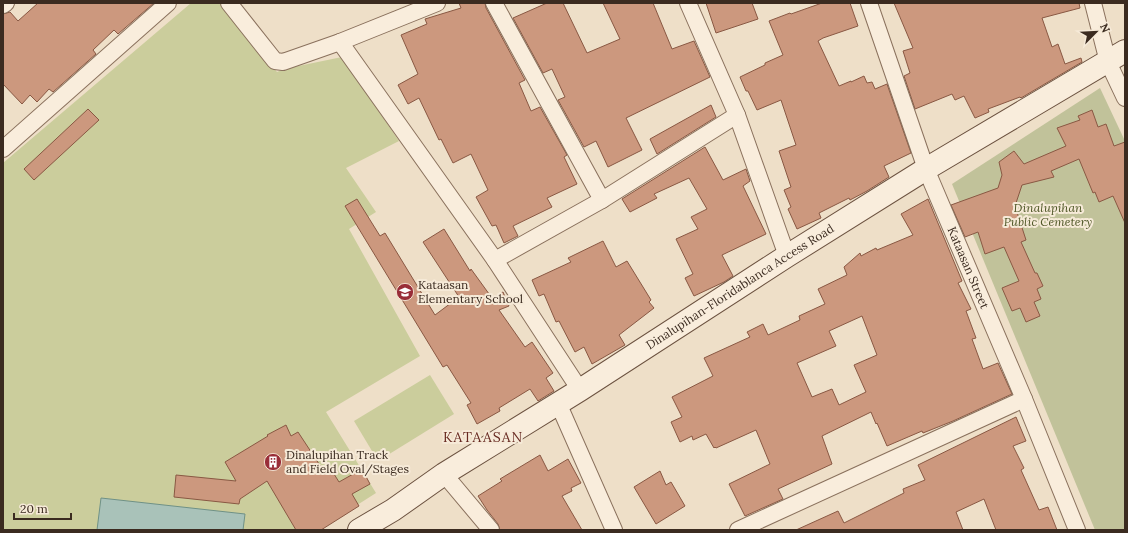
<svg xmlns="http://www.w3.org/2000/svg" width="1128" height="533" font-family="Lora,serif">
	<rect width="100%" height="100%" fill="#eedfc8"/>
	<!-- green -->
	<g fill="#cbcd9c">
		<path d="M 191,3 L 222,3 L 277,72 L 284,69 L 342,57 L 399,141 L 346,168 L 376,212 L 349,229 L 420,356 L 326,412 L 376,493 L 318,530 L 4,530 L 3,163 Z"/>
		<path d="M 430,375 L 454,414 L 378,461 L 354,421 Z"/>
	</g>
	<!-- cemetery -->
	<path fill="#c1c29a" d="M 1100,88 L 1125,141 L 1125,530 L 1095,530 L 952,184 Z"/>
	<!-- water -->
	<path fill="#a9c2b9" stroke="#6f9186" d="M 101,498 L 245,514 L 243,530 L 97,530 Z"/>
	<!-- building -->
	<g fill="#cc987e" stroke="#895843" fill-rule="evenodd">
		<path d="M 38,3 L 154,3 L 118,34 L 114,30 L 93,50 L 96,54 L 53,92 L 49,89 L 37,102 L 30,95 L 22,104 L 3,84 L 3,14 L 10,12 L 18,21 Z"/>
		<path d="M 459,3 L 485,3 L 486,8 L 525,80 L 519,83 L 531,111 L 540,107 L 567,155 L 564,157 L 577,184 L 547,198 L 552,207 L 513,226 L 518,236 L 504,243 L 496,225 L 492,226 L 476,197 L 488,190 L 471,154 L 453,163 L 441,139 L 439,140 L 419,98 L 408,104 L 398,85 L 418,74 L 401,35 L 427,24 L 425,19 L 461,8 Z"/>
		<path d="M 547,3 L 563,3 L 587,53 L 620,39 L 603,3 L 653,3 L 672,49 L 694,41 L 710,77 L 626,118 L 642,150 L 608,167 L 596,141 L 584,147 L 558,100 L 565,97 L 552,69 L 543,73 L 513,18 Z"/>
		<path d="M 706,3 L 752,3 L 758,19 L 716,33 Z"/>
		<path d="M 822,3 L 850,3 L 858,26 L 823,38 L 818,41 L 839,86 L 851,81 L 851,82 L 864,76 L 867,83 L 872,82 L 875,89 L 887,84 L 911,153 L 884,166 L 889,177 L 867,191 L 850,200 L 849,198 L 819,213 L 821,218 L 797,229 L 788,209 L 791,207 L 784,190 L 791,187 L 779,151 L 796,145 L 781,100 L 757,110 L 748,91 L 746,91 L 740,77 L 765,65 L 765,63 L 783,55 L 769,21 L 790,13 L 791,14 Z"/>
		<path d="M 894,3 L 1079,3 L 1080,8 L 1042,18 L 1052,47 L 1058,44 L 1065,64 L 1081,58 L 1082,62 L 1021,98 L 1020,97 L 988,109 L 989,112 L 975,118 L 964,96 L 955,100 L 952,94 L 915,109 L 904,76 L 910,73 L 903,51 L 913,48 Z"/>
		<path d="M 711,105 L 716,117 L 657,154 L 650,139 Z"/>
		<path d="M 88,109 L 99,120 L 34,180 L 24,169 Z"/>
		<path d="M 1092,110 L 1098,127 L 1106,124 L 1114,146 L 1125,142 L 1125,223 L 1113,196 L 1099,202 L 1095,192 L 1093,193 L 1079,159 L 1051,171 L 1054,177 L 1022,185 L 1015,206 L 1026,240 L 1021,242 L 1035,273 L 1037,273 L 1043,286 L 1037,289 L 1041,299 L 1034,302 L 1040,316 L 1026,322 L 1020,308 L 1012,311 L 1002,288 L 1019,281 L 1004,247 L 985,254 L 978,232 L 965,237 L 951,205 L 998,188 L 1002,175 L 999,162 L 1014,151 L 1024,164 L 1066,146 L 1057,128 L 1080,120 L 1078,116 Z"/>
		<path d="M 705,147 L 723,180 L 746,169 L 750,181 L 743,186 L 766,234 L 722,255 L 733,276 L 724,282 L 694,296 L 685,278 L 693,274 L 676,239 L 698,229 L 691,217 L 707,209 L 689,178 L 654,194 L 657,198 L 630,212 L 622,199 Z"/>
		<path d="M 357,199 L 380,236 L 385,233 L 435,315 L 459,297 L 423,242 L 444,229 L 470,271 L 471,269 L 492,298 L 503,292 L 509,306 L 499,310 L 525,347 L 532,342 L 553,373 L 546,378 L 554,391 L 538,401 L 530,389 L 499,408 L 500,411 L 477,424 L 467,405 L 471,403 L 447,365 L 443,367 L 345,206 Z"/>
		<path d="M 928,199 L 962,281 L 958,283 L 971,309 L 966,311 L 976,338 L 972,339 L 983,369 L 998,363 L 1012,394 L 953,421 L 923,433 L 922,431 L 887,446 L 877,423 L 876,424 L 871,412 L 822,436 L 832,464 L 778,489 L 783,499 L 745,516 L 729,484 L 770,464 L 756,430 L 716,448 L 715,447 L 714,448 L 706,434 L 693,440 L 692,436 L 680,442 L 671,422 L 682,417 L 672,397 L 713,376 L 704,358 L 750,337 L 747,332 L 763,324 L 768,335 L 800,320 L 799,316 L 825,304 L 818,289 L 847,275 L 844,267 L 860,253 L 861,256 L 876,248 L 877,250 L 913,235 L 901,214 ZM 862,316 L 877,355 L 854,365 L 866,392 L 839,405 L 832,389 L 812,397 L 797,363 L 836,346 L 829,331 Z"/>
		<path d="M 603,241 L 616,267 L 627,261 L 651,300 L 649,302 L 654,308 L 619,335 L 625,345 L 592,364 L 584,347 L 575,352 L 559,321 L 556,322 L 544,294 L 539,296 L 532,280 L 571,262 L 568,258 Z"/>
		<path d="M 1016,417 L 1026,441 L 1013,446 L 1024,468 L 1021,470 L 1039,510 L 1048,507 L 1057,530 L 996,530 L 984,499 L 956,512 L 963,530 L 796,530 L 838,511 L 844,523 L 904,493 L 903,489 L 925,480 L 918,465 Z"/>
		<path d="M 286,425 L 291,436 L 298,432 L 323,470 L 329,466 L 339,482 L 362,469 L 370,484 L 352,494 L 359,506 L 321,530 L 296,530 L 267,481 L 240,499 L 239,504 L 174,497 L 176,475 L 236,481 L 225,462 L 268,436 L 267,435 Z"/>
		<path d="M 540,455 L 548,471 L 568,459 L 581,483 L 571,488 L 572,491 L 562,496 L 582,530 L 500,530 L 498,524 L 487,510 L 478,496 L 502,481 L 500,479 Z"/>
		<path d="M 660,471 L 666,485 L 671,482 L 685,506 L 656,524 L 634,487 Z"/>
	</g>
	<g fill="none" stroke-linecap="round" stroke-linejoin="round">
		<defs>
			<g id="minor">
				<path d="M 229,3 L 275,61 L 283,62 L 340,42 L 437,3"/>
				<path d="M 494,3 L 602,200"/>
				<path d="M 688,3 L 737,115 L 787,256"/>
				<path id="s1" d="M 869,3 L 926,169 L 1024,399 L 1077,530"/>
				<path d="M 1093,3 L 1108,62 L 1125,98"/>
				<path d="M 3,5 L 6,3"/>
				<path d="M 340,42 L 495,260 L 580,390"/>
				<path d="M 3,149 L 168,3"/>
				<path d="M 495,260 L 602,200 L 737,115"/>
				<path d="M 558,403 L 614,530"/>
				<path d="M 444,474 L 491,530"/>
				<path d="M 738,530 L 1024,399"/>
			</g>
			<g id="secondary">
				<path id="s2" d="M 359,530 L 393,510 L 444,474 L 580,390 L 787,256 L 926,169 L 1125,51"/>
			</g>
		</defs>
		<!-- minor casing -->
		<use href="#minor" stroke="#8a715d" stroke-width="18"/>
		<!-- secondary casing -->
		<use href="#secondary" stroke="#6c5240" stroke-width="24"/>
		<!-- minor -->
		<use href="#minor" stroke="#f9eddc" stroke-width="16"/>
		<!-- secondary -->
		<use href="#secondary" stroke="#f9eddc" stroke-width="22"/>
	</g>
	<!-- icons -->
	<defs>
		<symbol id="school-disc" viewBox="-11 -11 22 22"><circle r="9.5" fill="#992d38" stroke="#f6ead8"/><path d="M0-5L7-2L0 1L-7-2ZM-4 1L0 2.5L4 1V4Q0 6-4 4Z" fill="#fff"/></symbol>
		<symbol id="building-disc" viewBox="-11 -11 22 22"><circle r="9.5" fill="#992d38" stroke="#f6ead8"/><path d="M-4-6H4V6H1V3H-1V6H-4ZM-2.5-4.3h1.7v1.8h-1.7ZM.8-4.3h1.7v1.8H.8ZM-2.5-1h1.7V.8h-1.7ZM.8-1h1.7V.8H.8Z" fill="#fff"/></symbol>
	</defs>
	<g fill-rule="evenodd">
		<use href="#school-disc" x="395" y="282" width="20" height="20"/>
		<use href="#building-disc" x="263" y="452" width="20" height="20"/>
	</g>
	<g text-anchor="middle" stroke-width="4" stroke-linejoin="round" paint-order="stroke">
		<!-- park labels -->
		<g font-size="12" font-style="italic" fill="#4f5727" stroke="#f6ead8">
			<text x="1048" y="212">Dinalupihan<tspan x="1048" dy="14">Public Cemetery</tspan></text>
		</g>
		<!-- street labels -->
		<g font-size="12" fill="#3b2b20" stroke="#f6ead8">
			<text dy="4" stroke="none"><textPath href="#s1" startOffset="283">Kataasan Street</textPath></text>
			<text dy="4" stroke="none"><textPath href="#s2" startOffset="452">Dinalupihan-Floridablanca Access Road</textPath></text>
		</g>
		<!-- poi labels -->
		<g font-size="12" fill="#3b2b20" stroke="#f6ead8" text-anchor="start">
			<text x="418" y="289">Kataasan<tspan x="418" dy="14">Elementary School</tspan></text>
			<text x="286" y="459">Dinalupihan Track<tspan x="286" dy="14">and Field Oval/Stages</tspan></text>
		</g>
		<!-- quarter labels -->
		<g font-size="14" letter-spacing="1" fill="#672920" stroke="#f6ead8">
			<text x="483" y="442">KATAASAN</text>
		</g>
	</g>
	<!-- border -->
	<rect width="1128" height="533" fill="none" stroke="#3b2b20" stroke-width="8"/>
	<!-- north arrow -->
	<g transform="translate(1096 32) rotate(66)" stroke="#f6ead8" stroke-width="3" paint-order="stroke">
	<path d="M0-3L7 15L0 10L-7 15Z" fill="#3b2b20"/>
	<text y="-6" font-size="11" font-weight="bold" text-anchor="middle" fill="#3b2b20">N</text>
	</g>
	<!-- scale -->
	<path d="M14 513v6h57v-6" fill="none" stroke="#3b2b20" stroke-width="2"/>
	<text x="20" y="513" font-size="12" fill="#3b2b20" stroke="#f6ead8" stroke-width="3" paint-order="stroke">20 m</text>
</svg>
